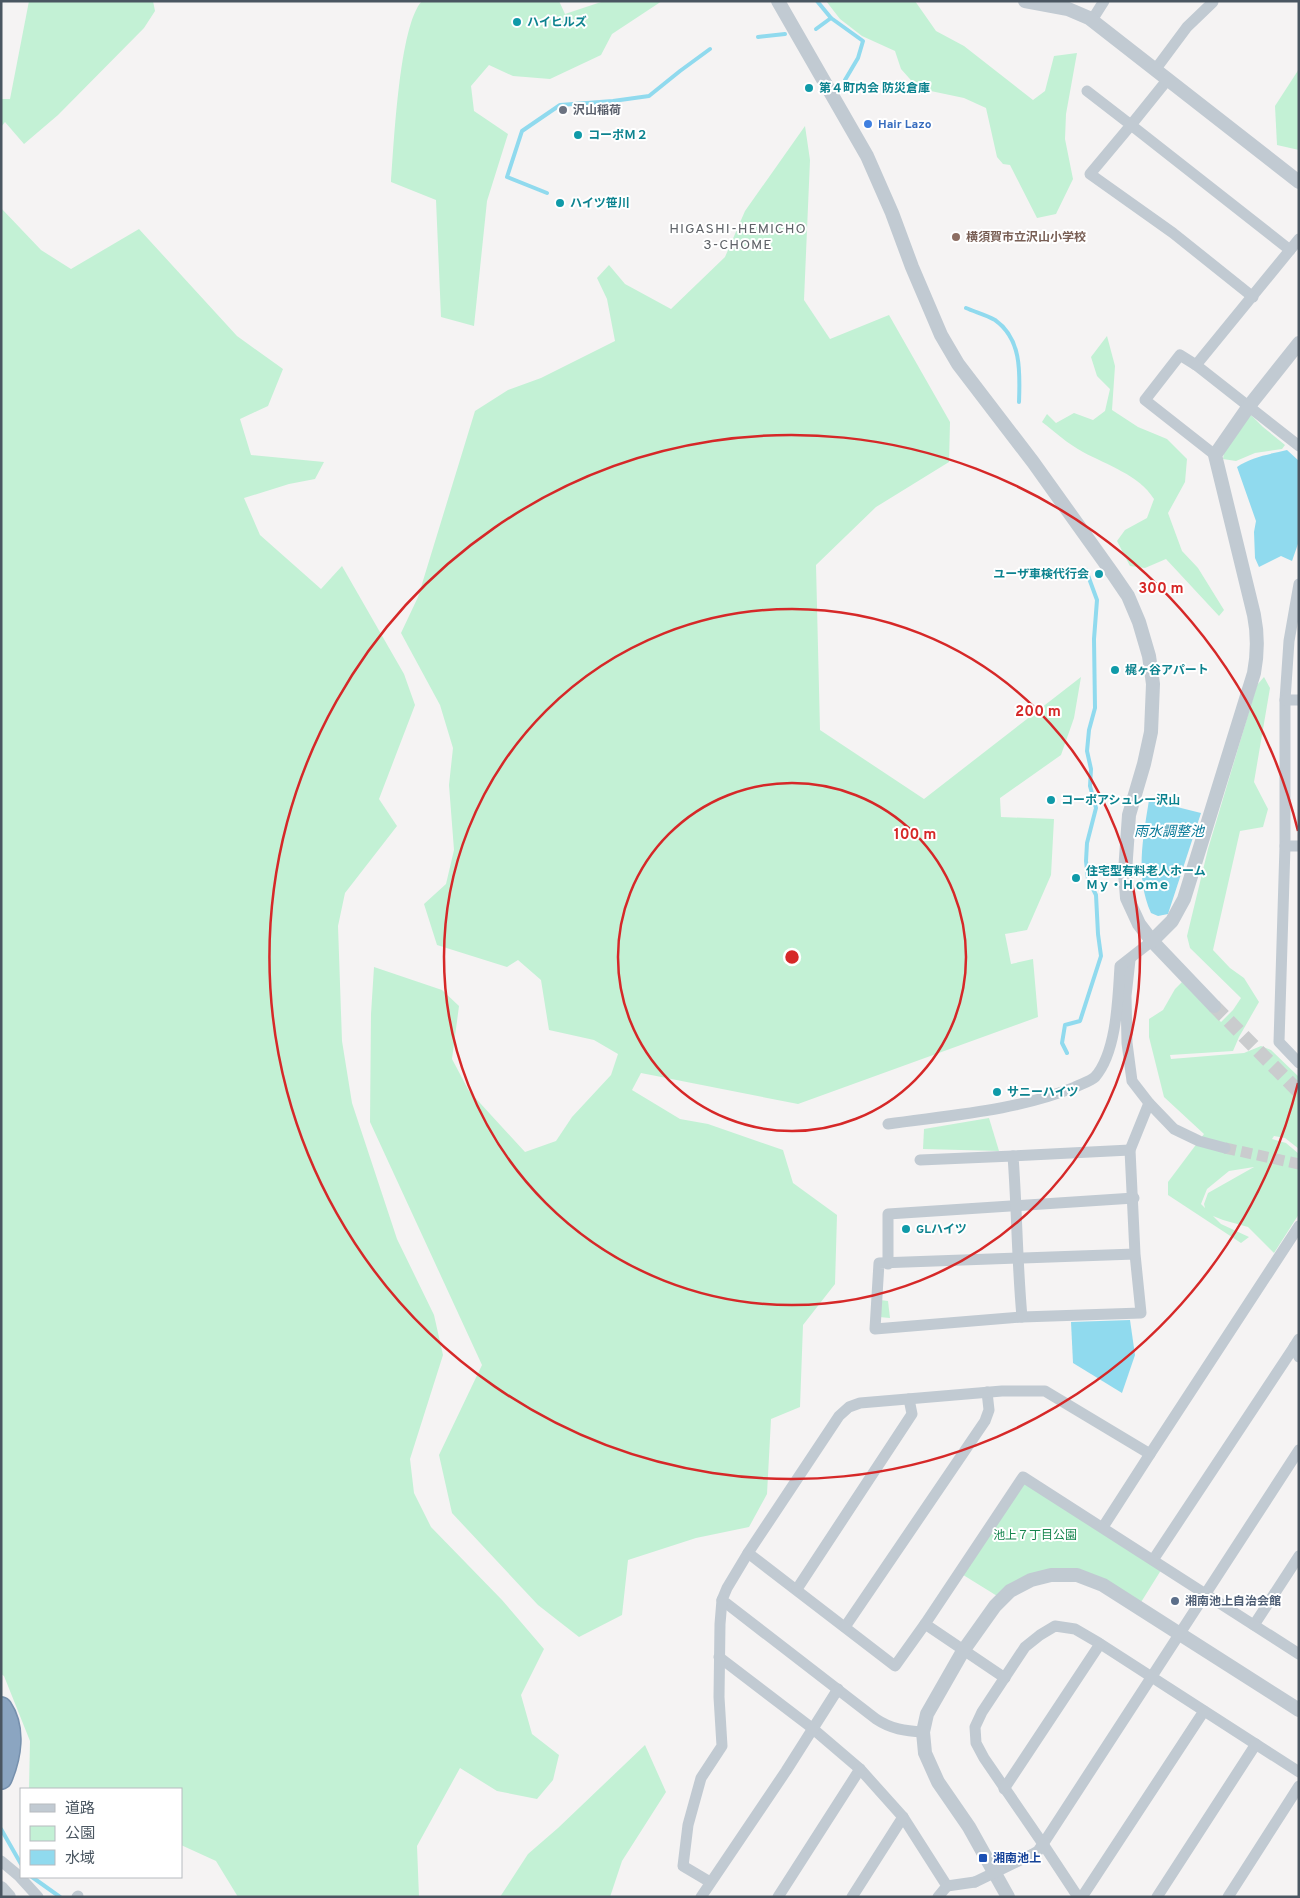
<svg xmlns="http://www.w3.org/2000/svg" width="1300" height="1898" font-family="Overpass,'Noto Sans JP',sans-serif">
	<rect width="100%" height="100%" fill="#f5f3f3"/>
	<!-- green -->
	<g fill="#c3f1d5" fill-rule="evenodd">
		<path d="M 29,1 L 153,1 L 155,11 L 144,28 L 58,115 L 24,144 L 5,122 L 1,127 L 1,99 L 10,99 Z"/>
		<path d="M 422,1 L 559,1 L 565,14 L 604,1 L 662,1 L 612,34 L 601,55 L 550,79 L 513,76 L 489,65 L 471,86 L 474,111 L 508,134 L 487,201 L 474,326 L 441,317 L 436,200 L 391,182 C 394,145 399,25 422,1 Z"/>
		<path d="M 826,1 L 915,1 L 936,31 L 964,46 L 1033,100 L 1045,91 L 1054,56 L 1077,53 L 1066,114 L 1065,139 L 1073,179 L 1056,214 L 1037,218 L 1010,165 L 1003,164 L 997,157 L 986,108 L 964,98 L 926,90 L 917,87 L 901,69 L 895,51 L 862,36 L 840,19 Z"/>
		<path d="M 1299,69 L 1299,150 L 1277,145 L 1275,106 Z"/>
		<path d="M 805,126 L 810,160 L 804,300 L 830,339 L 889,315 L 950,422 L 949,462 L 876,507 L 816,565 L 820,730 L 924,799 L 1081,677 L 1074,718 L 1061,755 L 1000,798 L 1001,817 L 1054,819 L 1051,875 L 1027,930 L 1005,934 L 1011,964 L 1033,959 L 1038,1017 L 798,1104 L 641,1073 L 632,1090 L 680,1119 L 708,1124 L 783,1150 L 793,1183 L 837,1215 L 835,1284 L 803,1325 L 800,1407 L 771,1419 L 767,1494 L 749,1527 L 696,1538 L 628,1560 L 622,1615 L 579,1637 L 538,1605 L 452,1513 L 439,1455 L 482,1365 L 370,1122 L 371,1014 L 374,967 L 442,990 L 459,1006 L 452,1059 L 469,1091 L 525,1152 L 556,1141 L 572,1117 L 611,1075 L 618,1054 L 594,1040 L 549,1030 L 541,980 L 518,960 L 507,967 L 437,945 L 424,904 L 446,884 L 454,850 L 449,785 L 453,748 L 440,705 L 401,633 L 418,597 L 475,411 L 508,390 L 541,378 L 615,341 L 607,299 L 597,278 L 609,265 L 625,284 L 671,309 L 725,257 L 745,211 Z"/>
		<path d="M 1,208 L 41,250 L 71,269 L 139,229 L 237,336 L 283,369 L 268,406 L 240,419 L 251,455 L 324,462 L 315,479 L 289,484 L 244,498 L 260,535 L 321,589 L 342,566 L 404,674 L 415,705 L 379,799 L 397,826 L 345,893 L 338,926 L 342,1041 L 352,1103 L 397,1239 L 434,1315 L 443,1355 L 410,1459 L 414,1493 L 431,1527 L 502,1600 L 544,1649 L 521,1695 L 532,1734 L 559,1755 L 553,1780 L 537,1799 L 497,1791 L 460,1768 L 417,1846 L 419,1897 L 238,1897 L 216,1861 L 181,1845 L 181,1789 L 29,1789 L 30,1741 L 4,1676 L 1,1674 Z"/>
		<path d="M 1107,336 L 1115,366 L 1112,410 L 1138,427 L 1167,439 L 1187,459 L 1185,482 L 1168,513 L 1182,551 L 1198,568 L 1224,610 L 1219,616 L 1166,559 L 1145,568 L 1130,566 L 1117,541 L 1125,530 L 1147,518 L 1154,499 C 1139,475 1107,465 1083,452 C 1068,444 1055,432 1042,422 L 1047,414 L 1056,423 L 1074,413 L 1093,420 L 1105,411 L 1110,389 L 1097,376 L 1091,357 Z"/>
		<path d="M 1249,413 L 1263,427 L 1285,445 L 1282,449 L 1255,453 L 1236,461 L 1223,459 L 1225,446 Z"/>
		<path d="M 1264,677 L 1270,688 L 1254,782 L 1268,809 L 1263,827 L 1240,831 L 1213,950 L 1230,968 L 1244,978 L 1259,1002 L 1239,1037 L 1233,1051 L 1170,1055 L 1171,1059 L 1244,1053 L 1261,1046 L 1271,1050 L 1299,1077 L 1299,1149 L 1285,1138 L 1274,1136 L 1272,1139 L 1286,1143 L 1299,1154 L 1299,1214 L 1274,1253 L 1248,1227 L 1223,1220 L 1213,1216 L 1221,1224 L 1249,1237 L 1241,1243 L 1168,1195 L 1168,1182 L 1204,1134 L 1164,1097 L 1149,1037 L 1149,1019 L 1163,1010 L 1175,989 L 1182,982 L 1221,1022 L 1233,1010 L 1241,998 L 1190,948 L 1187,936 L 1208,849 L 1257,685 ZM 1254,1167 L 1208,1193 L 1204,1204 L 1205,1208 L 1201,1204 L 1207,1189 L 1229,1171 Z"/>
		<path d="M 989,1118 L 999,1151 L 923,1149 L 924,1129 Z"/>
		<path d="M 880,1300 L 888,1301 L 890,1318 L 879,1317 Z"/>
		<path d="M 1023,1477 L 1163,1567 L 1138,1607 L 1103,1585 L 1051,1575 L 1002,1599 L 960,1573 Z"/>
		<path d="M 645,1745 L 666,1792 L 622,1861 L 610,1897 L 500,1897 L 528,1854 L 558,1828 Z"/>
	</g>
	<!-- water -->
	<g fill="#90daee">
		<path d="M 1287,450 L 1299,461 L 1299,541 L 1292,561 L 1281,556 L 1259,567 L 1255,558 L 1254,532 L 1256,521 L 1237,467 C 1251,457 1270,454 1287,450 Z"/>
		<path d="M 1149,800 L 1201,813 L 1168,914 L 1158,916 L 1151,913 C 1135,877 1143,838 1149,800 Z"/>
		<path d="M 1130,1320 L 1135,1355 L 1122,1393 L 1073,1363 L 1071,1322 Z"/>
	</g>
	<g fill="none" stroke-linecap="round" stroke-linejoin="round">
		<!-- stream -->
		<g stroke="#90daee" stroke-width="4">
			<path d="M 817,1 L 831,18 L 863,41 L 858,58 L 845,80"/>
			<path d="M 816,29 L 831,18"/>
			<path d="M 758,37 L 785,34"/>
			<path d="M 547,193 L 507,177 L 522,131 L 560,105 L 613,101 L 649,96 L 680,71 L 710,49"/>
			<path d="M 966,308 C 975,312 986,315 995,320 C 1022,339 1020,373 1019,402"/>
			<path d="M 1067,1053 L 1062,1043 L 1065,1025 L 1080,1021 L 1101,956 L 1098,934 L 1096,895 L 1088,879 L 1086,861 L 1087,843 L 1096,808 L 1090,786 L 1091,769 L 1087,751 L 1089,730 L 1095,708 L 1094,639 L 1097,600 L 1086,570"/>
			<path d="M 1,1829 L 21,1864"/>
			<path d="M 32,1877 L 60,1897"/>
		</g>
		<!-- minor-tunnel -->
		<path stroke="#caccce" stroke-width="11" stroke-dasharray="11 5.5" stroke-linecap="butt" d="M 1225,1148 L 1299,1164"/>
		<!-- tertiary-tunnel -->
		<path stroke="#caccce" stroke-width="14" stroke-dasharray="14 7" stroke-linecap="butt" d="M 1214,1006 L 1299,1092"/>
		<defs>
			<path id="motorway" d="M 1,1708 C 15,1729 10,1757 1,1778"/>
		</defs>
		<!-- motorway casing -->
		<use href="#motorway" stroke="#7690ad" stroke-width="24"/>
		<!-- minor -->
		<g stroke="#c1cad2" stroke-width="11">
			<path d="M 1092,20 L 1104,1"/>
			<path d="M 1155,70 L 1187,27 L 1213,2 L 1212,1"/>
			<path d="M 1168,79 L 1131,125 L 1290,250"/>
			<path d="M 1087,91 L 1131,125 L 1090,174 L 1173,233 L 1253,297"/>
			<path d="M 1196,365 L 1299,239"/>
			<path d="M 1215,455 L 1145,400 L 1180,355 L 1196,365 L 1299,446"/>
			<path d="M 1299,584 L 1289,641 L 1285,700 L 1285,846 L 1279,1042 L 1299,1063"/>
			<path d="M 1285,700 L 1299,700"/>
			<path d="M 1285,846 L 1299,846"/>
			<path d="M 1130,960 L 1126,996 L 1127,1043 L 1132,1081 L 1149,1103 L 1174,1129 L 1199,1141 L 1225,1148"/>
			<path d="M 888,1124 C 951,1115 1016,1111 1075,1087 C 1081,1084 1091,1081 1095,1077 C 1117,1052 1118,997 1120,966 L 1152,941"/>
			<path d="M 920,1160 L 1013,1156"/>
			<path d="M 1135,1254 L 879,1263 L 875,1329 L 1022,1317 L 1141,1313 L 1135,1254 L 1130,1150 L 1149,1103"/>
			<path d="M 888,1264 L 888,1214 L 1134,1198"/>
			<path d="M 1022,1317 C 1017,1263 1017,1209 1013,1156 L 1130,1150"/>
			<path d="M 1299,1339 L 1294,1347 L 1299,1357"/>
			<path d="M 1299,1450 C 1214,1582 1128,1713 1043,1844 L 984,1758 L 976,1743 L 975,1727 L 982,1712 L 1025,1647 L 1040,1635 L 1055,1626 L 1075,1629 L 1099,1643 L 1299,1772"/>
			<path d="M 1103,1527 L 1150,1454"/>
			<path d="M 748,1553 L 895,1666 L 925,1624"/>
			<path d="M 1153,1560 L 1294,1347"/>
			<path d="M 797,1589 L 912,1414 L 909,1399"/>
			<path d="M 1254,1625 L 1299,1556"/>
			<path d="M 845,1627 L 985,1421 L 989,1410 L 987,1392"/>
			<path d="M 719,1657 L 812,1728 L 860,1769 L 903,1817 L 947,1886 L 938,1897"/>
			<path d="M 1005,1678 L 925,1624 L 1023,1477 L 1299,1654"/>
			<path d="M 923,1732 C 905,1731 891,1729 876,1719 L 722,1600 L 727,1588 L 748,1553 L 839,1416 L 849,1407 L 860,1403 L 1002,1391 L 1045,1391 L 1150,1454 L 1299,1226"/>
			<path d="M 1004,1789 L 1100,1644"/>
			<path d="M 1031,1855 L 1038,1851 L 1043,1844 L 1078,1897"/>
			<path d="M 1,1861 L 19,1876 L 38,1897"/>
			<path d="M 710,1882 L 683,1866 L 688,1825 L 701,1778 L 722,1746 L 719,1697 L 720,1624 L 722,1600"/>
			<path d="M 947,1886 L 975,1882"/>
			<path d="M 77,1897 L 78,1896"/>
			<path d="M 701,1897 L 786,1771 L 838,1689"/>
			<path d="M 778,1897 L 860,1769"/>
			<path d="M 852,1897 L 903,1817"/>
			<path d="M 1082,1897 L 1204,1711"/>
			<path d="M 1157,1897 L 1256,1744"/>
			<path d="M 1228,1897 L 1299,1786"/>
		</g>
		<!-- tertiary -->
		<g stroke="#c1cad2" stroke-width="14">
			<path d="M 778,1 L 867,156 L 892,213 L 912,267 L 941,335 L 958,364 L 1033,462 L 1113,574 L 1128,596 L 1139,622 L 1149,656 L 1153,684 L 1151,732 L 1144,764 L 1129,815 L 1125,872 L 1127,898 L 1139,924 L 1152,941 L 1214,1006"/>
			<path d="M 1025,1 L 1068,9 L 1089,18 L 1299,182"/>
			<path d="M 1152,941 L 1172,921 L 1184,899 L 1254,673 C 1258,652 1258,635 1254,615 L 1215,455 L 1249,406 L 1299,343"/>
			<path d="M 1,1888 L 9,1897"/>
			<path d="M 1008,1897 L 969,1827 L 938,1782 L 925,1753 L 923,1732 L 927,1714 L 963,1651 L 995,1606 L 1010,1591 L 1031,1580 L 1051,1575 L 1077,1575 L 1103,1585 L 1299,1710"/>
		</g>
		<!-- motorway -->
		<use href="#motorway" stroke="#8ba5c1" stroke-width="21"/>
		<!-- minor-bridge -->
		<path stroke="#c1cad2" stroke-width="11" d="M 975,1882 L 1031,1855"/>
	</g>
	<!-- distance rings -->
	<g fill="none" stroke="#d62828" stroke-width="2.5">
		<circle cx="792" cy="957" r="174"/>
		<circle cx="792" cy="957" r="348"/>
		<path d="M1298 1083A522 522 0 1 1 1298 831"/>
	</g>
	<!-- markers -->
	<g fill="#0f9aa8" stroke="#fff" stroke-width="2">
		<circle cx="517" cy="22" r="5"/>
		<circle cx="809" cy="88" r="5"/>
		<circle cx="578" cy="135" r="5"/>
		<circle cx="560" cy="203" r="5"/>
		<circle cx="1099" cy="574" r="5"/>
		<circle cx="1115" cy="670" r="5"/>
		<circle cx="1051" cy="800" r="5"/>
		<circle cx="1076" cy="878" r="5"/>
		<circle cx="997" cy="1092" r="5"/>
		<circle cx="906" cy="1229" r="5"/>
	</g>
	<circle fill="#6b7280" stroke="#fff" stroke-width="2" cx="563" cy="110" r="5"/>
	<circle fill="#3f7fe0" stroke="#fff" stroke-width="2" cx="868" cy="124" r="5"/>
	<circle fill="#8d6e63" stroke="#fff" stroke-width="2" cx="956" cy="237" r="5"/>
	<circle fill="#5c6f8a" stroke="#fff" stroke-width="2" cx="1175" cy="1601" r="5"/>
	<rect fill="#1a4fb4" stroke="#fff" stroke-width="2" x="978" y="1853" width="10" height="10" rx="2.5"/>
	<g text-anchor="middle" stroke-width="4" stroke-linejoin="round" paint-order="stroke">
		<!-- culture labels -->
		<g font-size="12" font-weight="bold" fill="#0d838f" stroke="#fff" text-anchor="start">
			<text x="527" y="26">ハイヒルズ</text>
			<text x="819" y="92">第４町内会 防災倉庫</text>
			<text x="588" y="139">コーポＭ２</text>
			<text x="570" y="207">ハイツ笹川</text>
			<text x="1089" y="578" text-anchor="end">ユーザ車検代行会</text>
			<text x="1125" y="674">梶ヶ谷アパート</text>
			<text x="1061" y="804">コーポアシュレー沢山</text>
			<text x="1086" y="875">住宅型有料老人ホーム<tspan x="1086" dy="14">Ｍｙ・Ｈｏｍｅ</tspan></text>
			<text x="1007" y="1096">サニーハイツ</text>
			<text x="916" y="1233">GLハイツ</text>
		</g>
		<!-- worship labels -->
		<g font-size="12" font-weight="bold" fill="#5b616d" stroke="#fff" text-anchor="start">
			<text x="573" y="114">沢山稲荷</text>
		</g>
		<!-- shop labels -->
		<g font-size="12" font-weight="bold" fill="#366cbe" stroke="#fff" text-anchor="start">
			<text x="878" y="128">Hair Lazo</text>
		</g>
		<!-- education labels -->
		<g font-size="12" font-weight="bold" fill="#785e54" stroke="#fff" text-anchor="start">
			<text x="966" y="241">横須賀市立沢山小学校</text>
		</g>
		<!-- park labels -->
		<g font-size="12" fill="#17864f" stroke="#fff">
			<text x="1035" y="1539">池上７丁目公園</text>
		</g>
		<!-- service labels -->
		<g font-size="12" font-weight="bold" fill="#4e5e75" stroke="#fff" text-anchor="start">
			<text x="1185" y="1605">湘南池上自治会館</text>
		</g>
		<!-- transit labels -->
		<g font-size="12" font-weight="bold" fill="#164399" stroke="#fff" text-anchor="start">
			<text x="993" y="1862">湘南池上</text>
		</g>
		<!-- neighbourhood labels -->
		<g font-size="14" letter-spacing="1" fill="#5f6368" stroke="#fff">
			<text x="738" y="233">HIGASHI-HEMICHO<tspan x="738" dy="16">3-CHOME</tspan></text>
		</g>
		<!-- water labels -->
		<g font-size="14" font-style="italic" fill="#0c7c9b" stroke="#fff">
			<text x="1169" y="836">雨水調整池</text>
		</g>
	</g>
	<circle cx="792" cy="957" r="8" fill="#d62828" stroke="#fff" stroke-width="2.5"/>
	<g font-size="15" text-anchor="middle" font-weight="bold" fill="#d62828" stroke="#fff" stroke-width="4" stroke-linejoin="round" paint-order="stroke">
		<text x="1161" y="593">300 m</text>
		<text x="1038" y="716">200 m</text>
		<text x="915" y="839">100 m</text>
	</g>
	<!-- border -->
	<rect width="1300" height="1898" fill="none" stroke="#4a5661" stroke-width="5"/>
	<!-- legend -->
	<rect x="20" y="1788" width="162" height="90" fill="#ffffff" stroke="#b7bbc0"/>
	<rect x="30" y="1804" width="25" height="8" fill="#c1cad2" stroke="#b7bbc0"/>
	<text x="65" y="1813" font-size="15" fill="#4a5661">道路</text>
	<rect x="30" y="1826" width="25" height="15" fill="#c3f1d5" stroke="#b7bbc0"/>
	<text x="65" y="1838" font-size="15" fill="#4a5661">公園</text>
	<rect x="30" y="1850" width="25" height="15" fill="#90daee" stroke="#b7bbc0"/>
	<text x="65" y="1863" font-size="15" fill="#4a5661">水域</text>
</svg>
